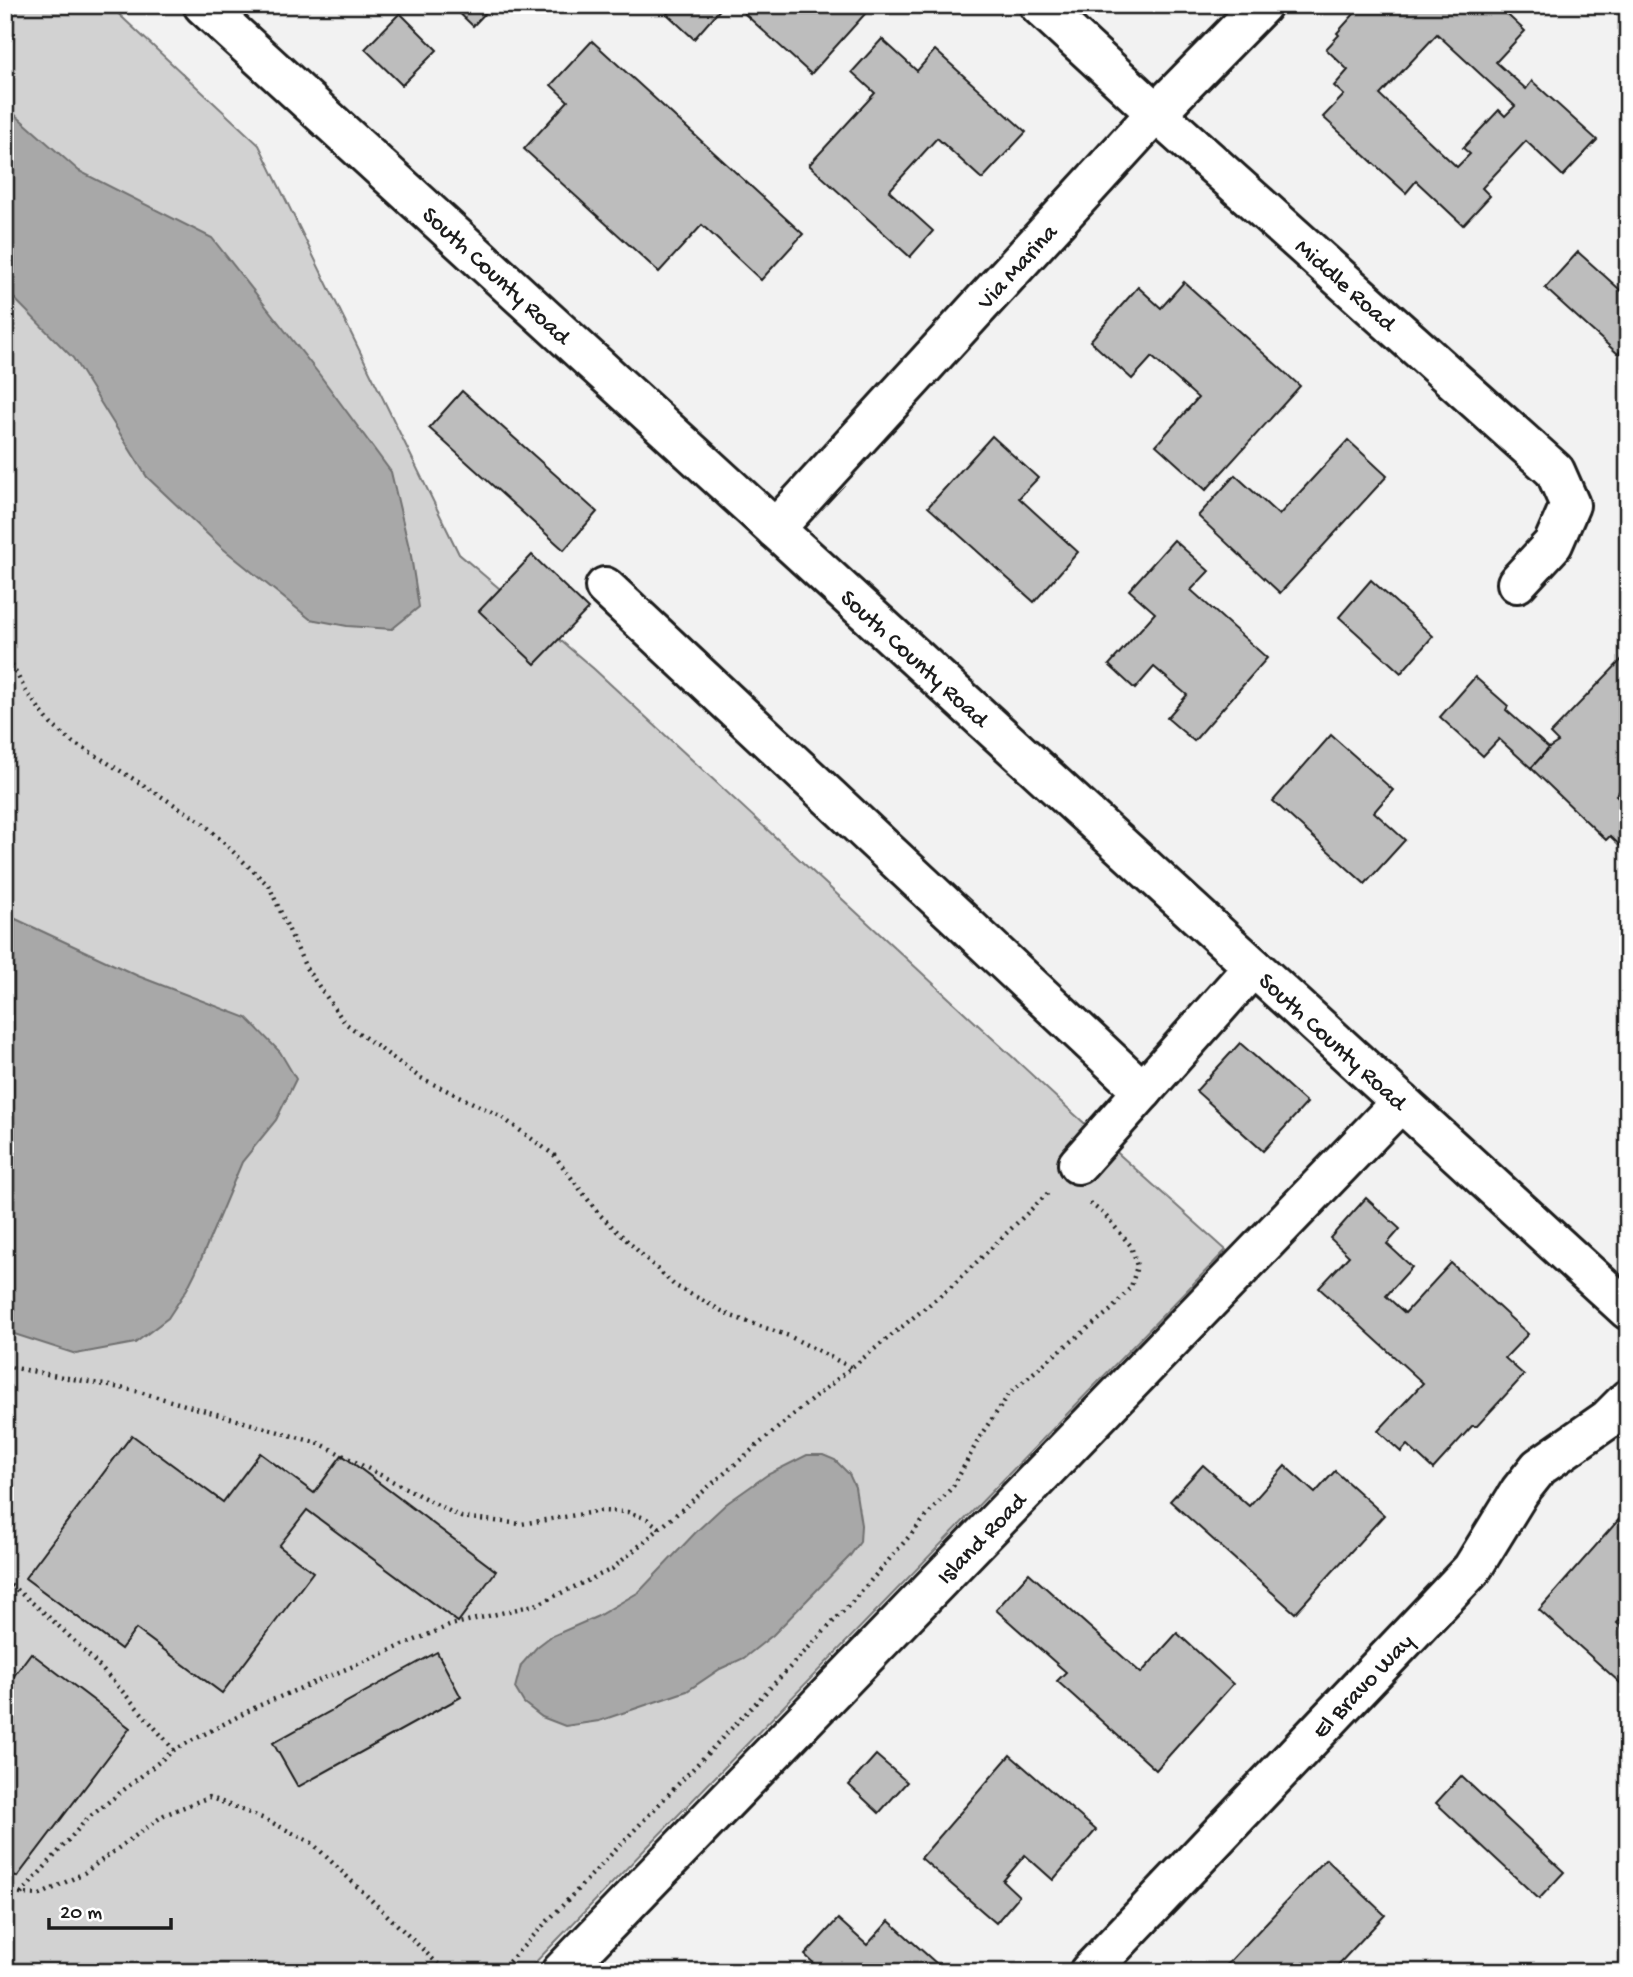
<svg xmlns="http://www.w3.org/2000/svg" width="1633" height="1977" font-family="'Gochi Hand',sans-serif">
	<rect width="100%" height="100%" fill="#f2f2f2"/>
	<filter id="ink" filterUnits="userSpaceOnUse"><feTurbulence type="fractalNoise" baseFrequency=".0143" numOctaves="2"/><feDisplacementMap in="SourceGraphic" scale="14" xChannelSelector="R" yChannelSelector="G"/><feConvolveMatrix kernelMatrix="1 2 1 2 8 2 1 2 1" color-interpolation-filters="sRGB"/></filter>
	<g filter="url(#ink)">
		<!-- green -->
		<path fill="#d2d2d2" stroke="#777" stroke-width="2" d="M 5,5 L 109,5 L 259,145 L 459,554 L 594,669 L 1073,1113 L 1226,1250 L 526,1972 L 5,1972 Z"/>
		<!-- water -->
		<g fill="#a8a8a8" stroke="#707070" stroke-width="2">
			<path d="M 5,106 L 79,171 L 212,238 L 319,374 L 391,472 L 411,556 L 419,607 L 392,629 L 347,626 L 310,619 L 221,547 L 147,477 L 73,358 L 5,289 Z"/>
			<path d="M 5,914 L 138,976 L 247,1018 L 280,1052 L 296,1079 L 276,1120 L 242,1162 L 196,1271 L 187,1289 L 168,1318 L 135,1343 L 76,1354 L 5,1331 Z"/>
			<path d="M 807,1455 L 823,1455 L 835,1460 L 849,1474 L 855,1487 L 861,1525 L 860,1542 L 849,1557 L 773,1635 L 744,1658 L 720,1669 L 687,1691 L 599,1721 L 565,1726 L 542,1717 L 524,1703 L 515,1688 L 521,1665 L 537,1647 L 550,1637 L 596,1617 L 639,1592 L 697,1531 L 726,1504 L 767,1475 Z"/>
		</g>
		<!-- building -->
		<g fill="#bdbdbd" stroke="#1c1c1c" stroke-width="2" fill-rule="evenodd">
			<path d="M 451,5 L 493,5 L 473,26 Z"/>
			<path d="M 675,5 L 724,5 L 694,39 L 667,14 Z"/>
			<path d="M 735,5 L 873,5 L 811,74 Z"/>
			<path d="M 1362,5 L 1497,5 L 1525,31 L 1496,62 L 1526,89 L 1532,81 L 1597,140 L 1563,176 L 1526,141 L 1482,188 L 1490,196 L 1463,225 L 1416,181 L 1406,193 L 1323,117 L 1344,95 L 1334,86 L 1348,70 L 1326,49 L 1339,35 L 1337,33 ZM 1437,34 L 1515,106 L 1505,116 L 1499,110 L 1463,148 L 1470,154 L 1457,167 L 1380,95 Z"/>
			<path d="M 400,13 L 437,50 L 402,85 L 365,49 Z"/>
			<path d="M 882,39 L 917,71 L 935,50 L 1026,132 L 982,179 L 937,138 L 889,191 L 933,231 L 910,257 L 809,165 L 875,93 L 852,72 Z"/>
			<path d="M 592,41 L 803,234 L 761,280 L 702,225 L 659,272 L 524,149 L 568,101 L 551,85 Z"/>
			<path d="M 1578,252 L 1628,297 L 1628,342 L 1618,354 L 1545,288 Z"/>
			<path d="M 1184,282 L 1300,386 L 1206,490 L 1156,445 L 1198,398 L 1152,357 L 1132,379 L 1090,341 L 1138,287 L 1161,308 Z"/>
			<path d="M 462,391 L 597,512 L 564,550 L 429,428 Z"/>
			<path d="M 992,436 L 1038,478 L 1019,498 L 1078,552 L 1034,602 L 928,507 Z"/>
			<path d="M 1348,440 L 1387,476 L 1280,593 L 1198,516 L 1235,475 L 1279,515 Z"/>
			<path d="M 1174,540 L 1209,571 L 1191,590 L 1267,658 L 1194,741 L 1167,718 L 1187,695 L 1154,667 L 1135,689 L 1109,665 L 1155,613 L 1129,590 Z"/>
			<path d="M 532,555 L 588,609 L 535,664 L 479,611 Z"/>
			<path d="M 1371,580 L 1433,636 L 1401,673 L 1339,617 Z"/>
			<path d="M 1628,653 L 1628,782 L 1616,795 L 1628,806 L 1628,853 L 1610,836 L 1606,840 L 1531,768 L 1549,748 L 1558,742 L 1550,734 Z"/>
			<path d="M 1475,677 L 1508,706 L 1506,710 L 1549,748 L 1531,768 L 1499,739 L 1483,756 L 1440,717 Z"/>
			<path d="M 1331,735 L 1393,790 L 1374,812 L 1405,840 L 1365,884 L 1273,801 Z"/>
			<path d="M 1240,1043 L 1307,1103 L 1263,1151 L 1196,1091 Z"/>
			<path d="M 1366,1198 L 1400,1229 L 1387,1244 L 1412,1267 L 1386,1296 L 1405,1313 L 1451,1263 L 1528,1334 L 1505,1358 L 1524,1375 L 1477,1426 L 1472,1426 L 1433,1469 L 1407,1445 L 1401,1452 L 1378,1431 L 1423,1383 L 1319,1288 L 1349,1256 L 1330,1238 Z"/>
			<path d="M 132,1435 L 223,1502 L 260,1453 L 314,1493 L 342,1455 L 496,1571 L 458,1622 L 307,1510 L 279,1546 L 313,1572 L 222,1693 L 136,1629 L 121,1649 L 25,1578 Z"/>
			<path d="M 1203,1465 L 1249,1506 L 1285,1466 L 1315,1493 L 1335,1471 L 1384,1515 L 1295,1613 L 1170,1501 Z"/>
			<path d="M 1622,1516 L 1628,1521 L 1628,1611 L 1617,1623 L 1628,1633 L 1628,1690 L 1539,1610 Z"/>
			<path d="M 1029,1573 L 1141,1673 L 1177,1633 L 1233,1684 L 1156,1770 L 1057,1681 L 1066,1672 L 996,1610 Z"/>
			<path d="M 437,1652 L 461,1697 L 298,1787 L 273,1743 Z"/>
			<path d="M 31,1653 L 130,1728 L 17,1877 L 5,1868 L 5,1688 Z"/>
			<path d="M 876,1755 L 907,1782 L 879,1813 L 849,1785 Z"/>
			<path d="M 1010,1755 L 1096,1830 L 1053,1880 L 1025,1855 L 1003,1881 L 1019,1896 L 996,1923 L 921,1858 Z"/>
			<path d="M 1461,1776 L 1564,1872 L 1539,1899 L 1436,1803 Z"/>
			<path d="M 1326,1859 L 1385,1915 L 1337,1966 L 1344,1972 L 1220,1972 Z"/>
			<path d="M 838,1919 L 867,1945 L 889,1921 L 946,1972 L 823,1972 L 805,1955 Z"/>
		</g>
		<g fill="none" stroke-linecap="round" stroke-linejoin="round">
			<defs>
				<g id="minor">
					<path id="s1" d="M 1039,5 L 1156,113 L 1555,471 L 1570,505 L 1553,544 L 1517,583"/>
					<path id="s2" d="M 775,529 L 1156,113 L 1262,5"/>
					<path d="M 605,587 L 1143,1091"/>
					<path d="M 1078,1164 L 1253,967"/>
					<path id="s3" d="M 561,1972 L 1401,1102"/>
					<path id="s4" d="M 1089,1972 L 1472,1569 L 1520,1491 L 1539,1467 L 1608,1419 L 1628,1399"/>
				</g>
				<g id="major">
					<path id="s5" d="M 203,5 L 1628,1310"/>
				</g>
			</defs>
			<!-- minor casing -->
			<use href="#minor" stroke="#1c1c1c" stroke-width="44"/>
			<!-- major casing -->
			<use href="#major" stroke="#1c1c1c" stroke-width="44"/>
			<!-- path -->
			<g stroke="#1c1c1c" stroke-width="4.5" stroke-dasharray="2 5" stroke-linecap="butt">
				<path d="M 5,653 L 27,693 L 51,724 L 73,743 L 92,753 L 202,822 L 269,886 L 306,968 L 345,1023 L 419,1077 L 500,1116 L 554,1155 L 599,1214 L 674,1285 L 731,1316 L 789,1336 L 852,1368"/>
				<path d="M 5,1366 L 136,1391 L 321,1444 L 461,1517 L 521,1524 L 601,1511 L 628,1512 L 647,1519 L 660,1528"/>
				<path d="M 5,1581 C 69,1629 122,1690 174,1750"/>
				<path d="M 5,1893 L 40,1895 L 84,1873 L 164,1815 L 209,1797 L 267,1820 L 312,1843 L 440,1966 L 450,1972"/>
				<path d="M 21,1894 L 87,1819 L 174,1750 L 258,1706 L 451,1625 L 538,1604 L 612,1569 L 793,1415 L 951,1287 L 1050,1191"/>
				<path d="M 499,1972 L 853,1601 L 954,1485 L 982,1433 L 1011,1392 L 1052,1357 L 1111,1310 L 1131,1287 L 1137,1266 L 1131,1246 L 1104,1214 L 1087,1201"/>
			</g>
			<!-- minor -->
			<use href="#minor" stroke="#fff" stroke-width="38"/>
			<!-- major -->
			<use href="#major" stroke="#fff" stroke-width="38"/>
		</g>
	</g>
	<g text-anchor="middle" stroke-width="7" stroke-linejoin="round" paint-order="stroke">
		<!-- street labels -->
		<g font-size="24" fill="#1c1c1c" stroke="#fff">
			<text dy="8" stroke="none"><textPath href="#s2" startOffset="357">Via Marina</textPath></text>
			<text dy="8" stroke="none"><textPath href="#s5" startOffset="399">South County Road</textPath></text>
			<text dy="8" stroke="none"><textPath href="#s1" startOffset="415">Middle Road</textPath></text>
			<text dy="8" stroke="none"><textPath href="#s5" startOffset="966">South County Road</textPath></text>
			<text dy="8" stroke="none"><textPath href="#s5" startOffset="1533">South County Road</textPath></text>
			<text dy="8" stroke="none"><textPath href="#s3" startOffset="604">Island Road</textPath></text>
			<text dy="8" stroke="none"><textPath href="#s4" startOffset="396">El Bravo Way</textPath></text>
		</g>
	</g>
	<!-- margin -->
	<rect width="1633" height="1977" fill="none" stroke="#fff" stroke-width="28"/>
	<rect x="14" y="14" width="1605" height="1949" fill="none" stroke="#1c1c1c" stroke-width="2.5" filter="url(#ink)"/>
	<!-- scale -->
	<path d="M49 1918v10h122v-10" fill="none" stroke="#1c1c1c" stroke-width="3.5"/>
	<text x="60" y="1918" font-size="21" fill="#1c1c1c" stroke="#ffffff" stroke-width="5" paint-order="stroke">20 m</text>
</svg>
